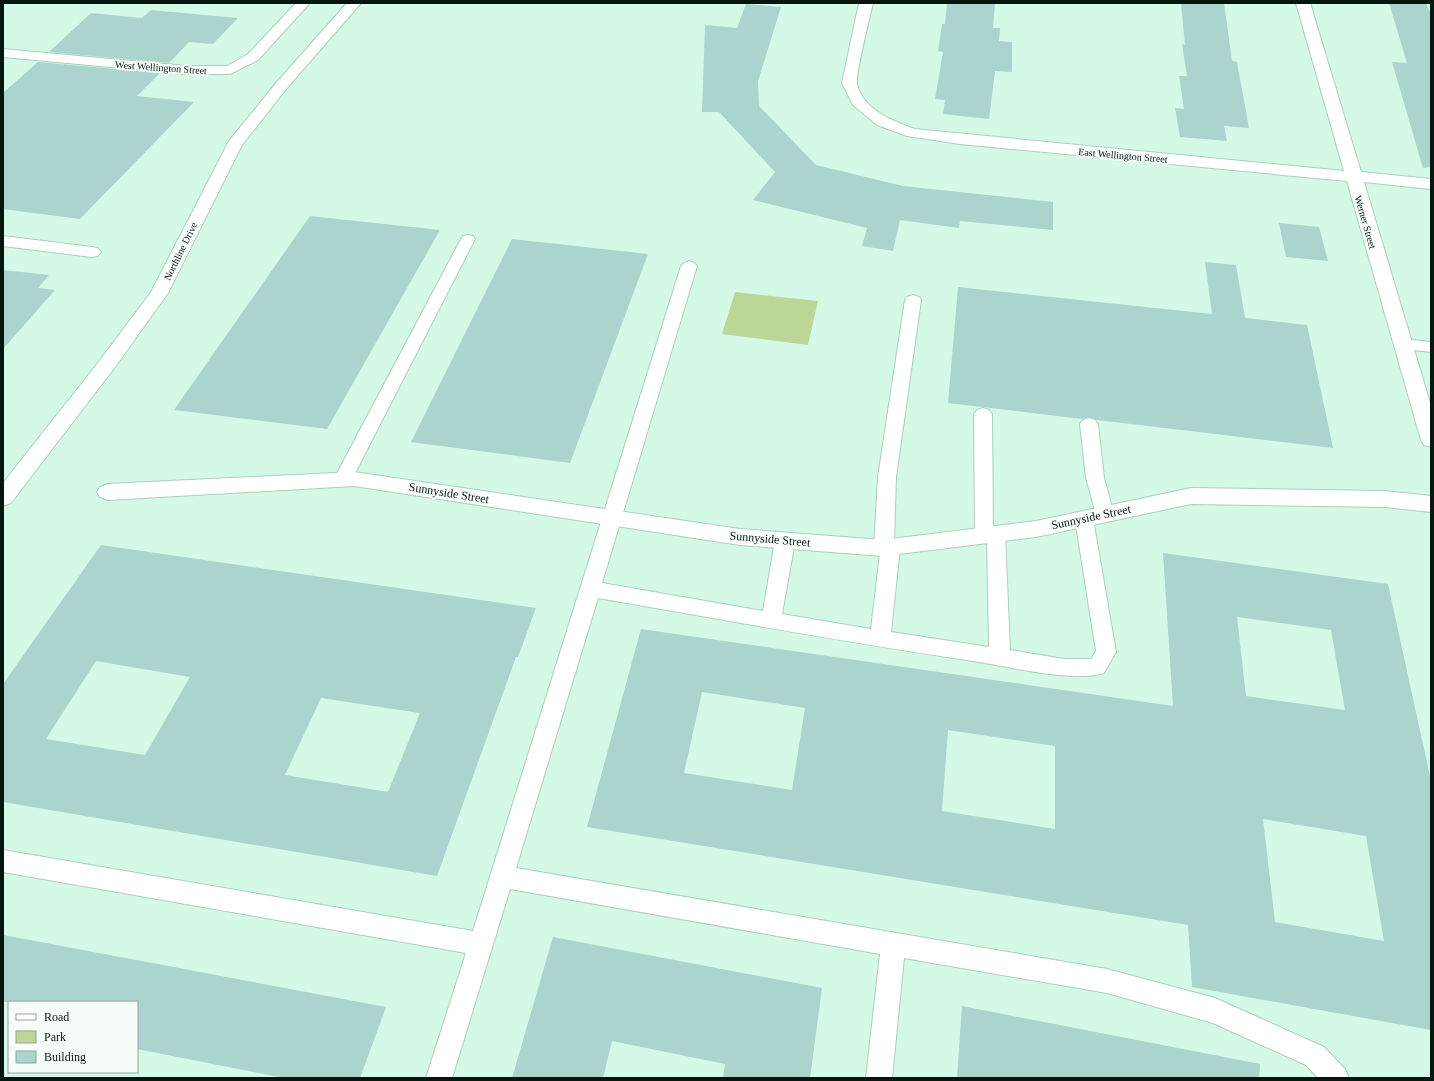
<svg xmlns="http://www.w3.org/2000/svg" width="1434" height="1081" font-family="Georgia,serif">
	<rect width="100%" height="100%" fill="#d4f9e7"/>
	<!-- green -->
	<path fill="#bcd795" d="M 735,292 L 818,301 L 808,345 L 722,334 Z"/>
	<!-- building -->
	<g fill="#aad4cd" fill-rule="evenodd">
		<path d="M 947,3 L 995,3 L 993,28 L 1000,28 L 999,41 L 1012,42 L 1012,72 L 995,71 L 989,119 L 943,114 L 945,100 L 935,99 L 943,52 L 938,51 L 942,24 L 945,24 Z"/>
		<path d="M 1181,3 L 1224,3 L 1232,61 L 1237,62 L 1249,128 L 1224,126 L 1227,141 L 1180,137 L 1175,108 L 1184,109 L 1179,76 L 1187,76 L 1182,44 L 1185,45 Z"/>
		<path d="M 1389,3 L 1426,3 L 1431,15 L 1431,167 L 1423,168 L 1392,62 L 1407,63 Z"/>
		<path d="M 746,4 L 781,7 L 758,81 L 759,106 L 816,165 L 903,186 L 1053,202 L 1053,230 L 960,221 L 959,228 L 900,220 L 893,251 L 862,246 L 867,228 L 753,200 L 775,172 L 719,112 L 702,112 L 705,25 L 737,28 Z"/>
		<path d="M 151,10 L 238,18 L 213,44 L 189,42 L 169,63 L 49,52 L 91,13 L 142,18 Z"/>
		<path d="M 38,62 L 160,73 L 137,96 L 194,102 L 80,219 L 3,209 L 3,93 Z"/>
		<path d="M 310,216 L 440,230 L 327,429 L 174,410 Z"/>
		<path d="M 1279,223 L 1319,227 L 1328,261 L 1286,257 Z"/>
		<path d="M 512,239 L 648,254 L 570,463 L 411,442 Z"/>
		<path d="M 1205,262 L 1236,265 L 1245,318 L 1307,325 L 1333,448 L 1097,420 L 1089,417 L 1082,419 L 948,403 L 958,287 L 1212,314 Z"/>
		<path d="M 3,270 L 49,275 L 38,288 L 55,290 L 3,349 Z"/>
		<path d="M 101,545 L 536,608 L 518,657 L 516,657 L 437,876 L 3,802 L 3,684 ZM 96,661 L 190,677 L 145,755 L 46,739 ZM 321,698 L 420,713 L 388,792 L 285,775 Z"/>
		<path d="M 1163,553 L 1388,584 L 1431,781 L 1431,1030 L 1192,987 L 1188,925 L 587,827 L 641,629 L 1173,706 ZM 1237,617 L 1331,630 L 1345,710 L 1246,696 ZM 702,692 L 805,708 L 792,790 L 684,773 ZM 948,730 L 1055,746 L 1055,829 L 942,811 ZM 1263,819 L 1366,836 L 1384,941 L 1275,922 Z"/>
		<path d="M 3,935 L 386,1007 L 360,1078 L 284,1078 L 137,1049 L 137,1002 L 3,1002 Z"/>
		<path d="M 553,937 L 822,988 L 810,1078 L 723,1078 L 725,1064 L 612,1041 L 603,1078 L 512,1078 Z"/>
		<path d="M 962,1006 L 1260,1064 L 1259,1078 L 957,1078 Z"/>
	</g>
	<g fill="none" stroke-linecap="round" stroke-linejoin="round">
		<defs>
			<g id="service">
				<path d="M 468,235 L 473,236 L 475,239 L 352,479 L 349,484 L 343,485 L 337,484 L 334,479 L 461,239 L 463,236 Z"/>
				<path d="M 689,261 L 694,263 L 697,266 L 602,583 L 763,611 L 775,541 L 778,536 L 785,534 L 792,536 L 795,541 L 782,614 L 871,629 L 880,554 L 874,548 L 878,477 L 905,300 L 907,297 L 913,295 L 919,297 L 921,300 L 896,477 L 894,541 L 897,542 L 900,547 L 891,632 L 989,647 L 987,542 L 977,541 L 975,536 L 974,414 L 977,410 L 983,408 L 989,410 L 992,414 L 993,528 L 1003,529 L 1005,534 L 1010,650 L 1064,659 L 1091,659 L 1096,651 L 1075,519 L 1077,514 L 1084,512 L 1091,514 L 1093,519 L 1116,652 L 1104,673 C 1075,683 1006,666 973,661 C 847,642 723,620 598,598 L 516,868 L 1107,969 L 1215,998 L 1324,1047 L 1345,1069 L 1349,1078 L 1318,1078 L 1306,1065 L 1213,1023 L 1107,993 L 904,958 L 892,1078 L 866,1078 L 880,954 L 510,889 L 452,1078 L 426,1078 L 466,953 L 3,872 L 3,850 L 473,931 L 681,266 L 684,263 Z"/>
				<path d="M 1402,339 L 1431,342 L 1431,352 L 1396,348 L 1394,344 L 1396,340 Z"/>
				<path d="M 1089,418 L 1095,420 L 1098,424 L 1104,478 L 1114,514 L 1112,519 L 1105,521 L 1098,519 L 1096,514 L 1086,478 L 1080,424 L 1083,420 Z"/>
			</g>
			<g id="minor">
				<path d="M 296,3 L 310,3 L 258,60 L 230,74 L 186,74 L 3,57 L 3,49 L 186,66 L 227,66 L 248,54 Z"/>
				<path d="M 859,3 L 873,3 C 870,16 855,76 857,84 C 863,110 893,121 915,129 L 1344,171 L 1296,3 L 1310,3 L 1361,172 L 1431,179 L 1431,189 L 1364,182 L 1431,406 L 1431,447 L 1424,445 L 1421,440 L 1347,181 L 960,144 L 907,136 L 877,125 L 853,105 L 842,83 Z"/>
				<path d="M 3,236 L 92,247 L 98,248 L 101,252 L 98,256 L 92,257 L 3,246 Z"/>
				<path d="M 354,472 L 740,529 L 883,540 L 1036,521 L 1191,488 L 1385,491 L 1431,496 L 1431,512 L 1385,507 L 1191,504 L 1036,537 L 883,556 L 740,545 L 354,486 L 108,500 L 100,497 L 97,492 L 100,487 L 108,484 Z"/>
			</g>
			<path id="tertiary" d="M 347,3 L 361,3 L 287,88 L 242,145 L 168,293 L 115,367 L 11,503 L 3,506 L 3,483 L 101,359 L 151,292 L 229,141 L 277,82 Z"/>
		</defs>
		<!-- service casing -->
		<use href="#service" stroke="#abcfbd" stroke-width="2"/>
		<!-- minor casing -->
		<use href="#minor" stroke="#abcfbd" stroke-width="2"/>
		<!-- tertiary casing -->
		<use href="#tertiary" stroke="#abcfbd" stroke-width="2"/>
		<!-- service -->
		<use href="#service" fill="#fff" fill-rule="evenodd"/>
		<!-- minor -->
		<use href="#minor" fill="#fff" fill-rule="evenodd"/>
		<!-- tertiary -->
		<use href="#tertiary" fill="#fff" fill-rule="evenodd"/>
	</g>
	<g text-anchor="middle" stroke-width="4" stroke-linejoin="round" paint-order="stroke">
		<!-- far-street labels -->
		<g font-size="10" fill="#07150f" stroke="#f7fefa">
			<text transform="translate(161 67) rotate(4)" y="4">West Wellington Street</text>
			<text transform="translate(1123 155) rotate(5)" y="4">East Wellington Street</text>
			<text transform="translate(1366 222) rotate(74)" y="4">Werner Street</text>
			<text transform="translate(180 251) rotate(-64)" y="4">Northline Drive</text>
		</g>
		<!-- street labels -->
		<g font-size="12" fill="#07150f" stroke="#f7fefa">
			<text transform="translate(449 493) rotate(9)" y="4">Sunnyside Street</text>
			<text transform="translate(1091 517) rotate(-12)" y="4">Sunnyside Street</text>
			<text transform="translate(770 539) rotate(5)" y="4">Sunnyside Street</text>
		</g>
	</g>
	<!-- border -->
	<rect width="1434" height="1081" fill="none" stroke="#07150f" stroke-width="8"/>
	<!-- legend -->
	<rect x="8" y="1001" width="130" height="72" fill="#f7fefa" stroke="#97a19c"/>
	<rect x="16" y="1014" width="20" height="6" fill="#ffffff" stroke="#97a19c"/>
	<text x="44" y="1021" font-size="12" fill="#07150f">Road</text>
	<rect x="16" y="1031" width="20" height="12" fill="#bcd795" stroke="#97a19c"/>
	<text x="44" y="1041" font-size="12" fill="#07150f">Park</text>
	<rect x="16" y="1051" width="20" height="12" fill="#aad4cd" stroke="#97a19c"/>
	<text x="44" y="1061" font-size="12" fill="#07150f">Building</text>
</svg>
